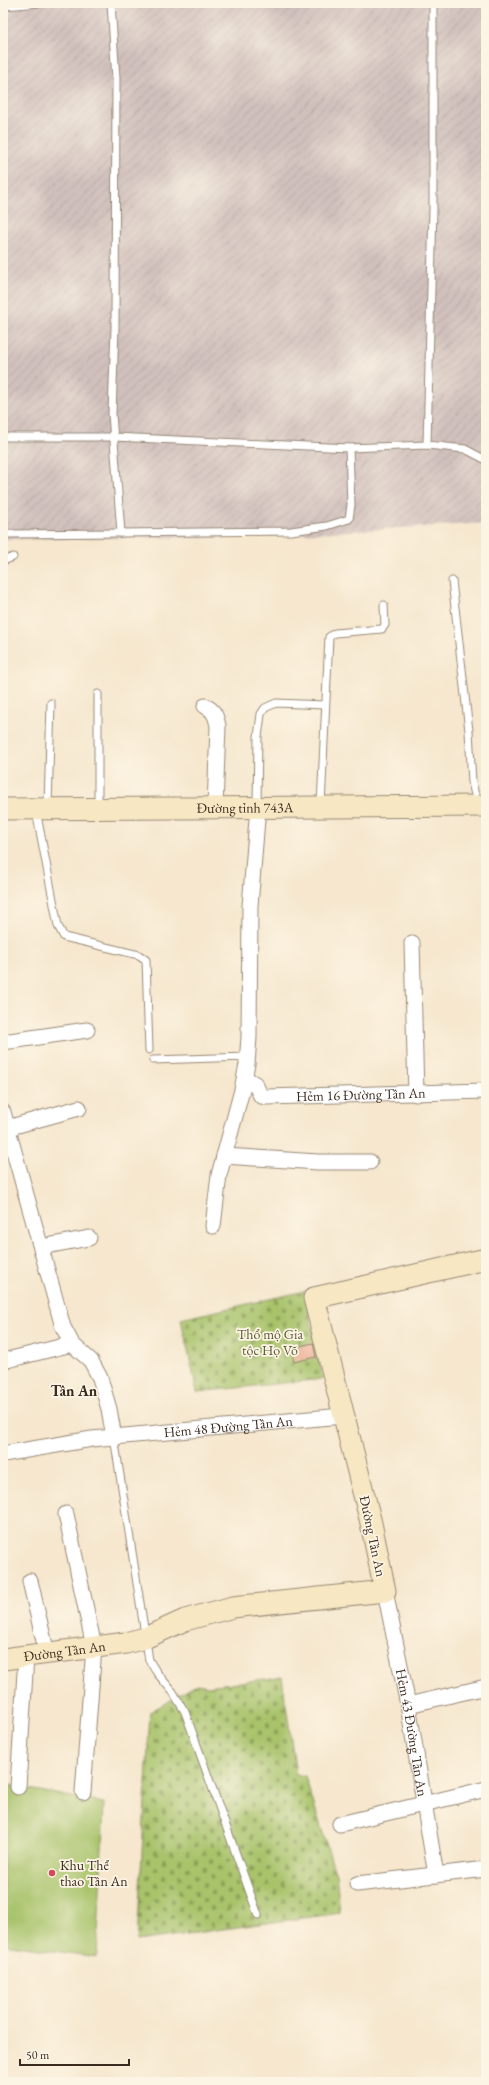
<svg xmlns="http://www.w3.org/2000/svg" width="489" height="2085" font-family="'EB Garamond',serif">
	<defs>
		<pattern id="industrial-furrows" width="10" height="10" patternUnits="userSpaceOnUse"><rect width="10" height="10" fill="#d0c0bc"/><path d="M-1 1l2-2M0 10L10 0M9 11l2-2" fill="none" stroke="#b4a5a1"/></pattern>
		<pattern id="cemetery-stones" width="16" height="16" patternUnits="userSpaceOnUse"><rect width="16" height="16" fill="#a8c36a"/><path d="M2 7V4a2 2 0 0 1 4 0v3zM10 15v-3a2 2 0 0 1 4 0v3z" fill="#8a9f57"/></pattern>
	</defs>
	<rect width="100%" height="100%" fill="#fcf5e5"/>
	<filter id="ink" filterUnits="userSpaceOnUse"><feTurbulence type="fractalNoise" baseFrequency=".025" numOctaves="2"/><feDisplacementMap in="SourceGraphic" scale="8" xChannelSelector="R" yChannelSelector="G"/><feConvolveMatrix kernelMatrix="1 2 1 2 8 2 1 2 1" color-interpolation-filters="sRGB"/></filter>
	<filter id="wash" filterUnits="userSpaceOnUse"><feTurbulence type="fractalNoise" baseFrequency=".012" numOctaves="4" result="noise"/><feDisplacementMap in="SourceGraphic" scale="16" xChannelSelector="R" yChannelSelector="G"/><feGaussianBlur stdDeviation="0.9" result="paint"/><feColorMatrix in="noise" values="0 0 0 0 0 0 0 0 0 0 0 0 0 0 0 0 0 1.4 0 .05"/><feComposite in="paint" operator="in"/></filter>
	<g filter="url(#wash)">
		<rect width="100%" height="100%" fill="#f6e7ce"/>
		<!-- industrial -->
		<path fill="url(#industrial-furrows)" d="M 3,3 L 486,3 L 486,523 L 251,537 L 3,539 Z"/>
		<!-- grass -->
		<path fill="#a8c36a" stroke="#727644" d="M 3,1784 L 104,1803 L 97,1957 L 3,1944 Z"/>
		<!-- cemetery -->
		<g fill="url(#cemetery-stones)" stroke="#727644">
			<path d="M 305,1291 L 323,1379 L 197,1392 L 181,1319 Z"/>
			<path d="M 282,1677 L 296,1774 L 305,1776 L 336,1875 L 340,1913 L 137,1941 L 150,1712 L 198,1684 L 207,1686 Z"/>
		</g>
		<g id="blocks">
			<!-- building -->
			<path fill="#edb199" d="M 313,1343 L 316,1357 L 294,1362 L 291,1348 Z"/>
		</g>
	</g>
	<g filter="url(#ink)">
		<use href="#blocks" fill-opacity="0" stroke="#988876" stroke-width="1"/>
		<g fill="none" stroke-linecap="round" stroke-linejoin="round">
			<defs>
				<g id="lane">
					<path d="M 111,3 L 116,79 L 115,327 L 112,414 L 121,533 L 291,531 L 327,526 L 349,519 L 351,505 L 349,448"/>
					<path d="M 3,6 L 41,3"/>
					<path d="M 3,437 L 114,437 L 349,448 L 427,445 L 465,449 L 486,460"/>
					<path d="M 427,445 L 433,208 L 433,3"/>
					<path d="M 3,532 L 7,534 L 121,533"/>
					<path d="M 3,561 L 13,557"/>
					<path d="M 452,581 L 469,731 L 472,782 L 477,804"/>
					<path d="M 257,805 L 258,737 L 261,714 L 265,708 L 276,703 L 325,705"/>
					<path d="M 321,805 L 329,637 L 335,633 L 382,629 L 385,625 L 384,605"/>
					<path d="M 48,806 L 51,703"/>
					<path d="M 98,806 L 98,694"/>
					<path d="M 36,810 L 58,926 L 64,937 L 139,955 L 146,960 L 149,1050"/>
					<path d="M 153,1060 L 248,1057"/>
					<path d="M 114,1437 L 149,1660 L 157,1673 L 173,1692 L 185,1712 L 258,1915"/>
				</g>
				<g id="street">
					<path d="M 205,706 C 214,710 216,716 218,726 L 215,808"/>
					<path d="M 412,943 L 416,1094"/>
					<path d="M 3,1042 L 87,1030"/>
					<path id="s1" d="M 245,1078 L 255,1084 L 261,1096 L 266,1097 L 486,1091"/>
					<path d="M 3,1112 L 63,1327 L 72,1344 L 91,1361 L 100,1378 L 109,1409 L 114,1437"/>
					<path d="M 7,1128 L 79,1108"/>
					<path d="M 224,1156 L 318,1162 L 370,1162"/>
					<path d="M 213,1226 L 219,1175 L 242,1090 L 247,1064 L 249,1037 L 250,906 L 258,807"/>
					<path d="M 41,1247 L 89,1238"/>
					<path d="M 3,1361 L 72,1344"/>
					<path id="s2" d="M 3,1454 L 92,1439 L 342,1416"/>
					<path d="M 66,1514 L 94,1647 L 83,1792"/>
					<path d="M 30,1581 L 47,1654"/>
					<path id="s3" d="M 385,1591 L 408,1705 L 436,1875"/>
					<path d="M 408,1705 L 486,1687"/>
					<path d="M 18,1787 L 26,1656"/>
					<path d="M 340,1824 L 486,1789"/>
					<path d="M 357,1884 L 486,1869"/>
				</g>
				<g id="secondary">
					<path id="s4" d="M 3,809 L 486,806"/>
					<path id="s5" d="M 3,1659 L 126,1643 L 145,1638 L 185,1620 L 233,1607 L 385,1591 L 371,1523 L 314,1298 L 486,1259"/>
				</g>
			</defs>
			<!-- lane casing -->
			<use href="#lane" stroke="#988876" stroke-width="9"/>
			<!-- street casing -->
			<use href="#street" stroke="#988876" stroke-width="17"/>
			<!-- secondary casing -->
			<use href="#secondary" stroke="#988876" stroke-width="23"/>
			<!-- lane -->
			<use href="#lane" stroke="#fff" stroke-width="7"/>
			<!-- street -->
			<use href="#street" stroke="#fff" stroke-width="15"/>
			<!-- secondary -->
			<use href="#secondary" stroke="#f7e8c3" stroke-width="21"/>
		</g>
	</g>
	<!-- markers -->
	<circle fill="#d1495b" stroke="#fcf5e5" stroke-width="1.5" cx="52" cy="1873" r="4"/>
	<g text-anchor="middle" stroke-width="3.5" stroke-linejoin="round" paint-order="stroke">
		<!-- street labels -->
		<g font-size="14" fill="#3b2a1e" stroke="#fcf5e5">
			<text dy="5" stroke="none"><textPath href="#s4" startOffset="242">Đường tỉnh 743A</textPath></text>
			<text dy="5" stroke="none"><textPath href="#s1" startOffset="125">Hẻm 16 Đường Tân An</textPath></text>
			<text dy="5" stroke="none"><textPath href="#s2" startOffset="227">Hẻm 48 Đường Tân An</textPath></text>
			<text transform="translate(373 1536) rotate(78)" y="5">Đường Tân An</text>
			<text dy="5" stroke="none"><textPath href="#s5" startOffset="62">Đường Tân An</textPath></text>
			<text dy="5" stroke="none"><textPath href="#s3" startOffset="144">Hẻm 43 Đường Tân An</textPath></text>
		</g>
		<!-- park labels -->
		<g font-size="14" fill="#5c5835" stroke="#fcf5e5">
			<text x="270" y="1339">Thổ mộ Gia<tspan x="270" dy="16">tộc Họ Võ</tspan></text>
		</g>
		<!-- poi labels -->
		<g font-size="14" fill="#3b2a1e" stroke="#fcf5e5" text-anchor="start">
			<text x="60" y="1870">Khu Thể<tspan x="60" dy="16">thao Tân An</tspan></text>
		</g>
		<!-- neighbourhood labels -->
		<g font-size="15" font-weight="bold" fill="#3b2a1e" stroke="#fcf5e5">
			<text x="74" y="1396">Tân An</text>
		</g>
	</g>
	<!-- margin -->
	<rect width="489" height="2085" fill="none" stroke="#fcf5e5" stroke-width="16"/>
	<!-- scale -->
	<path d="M20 2059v6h109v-6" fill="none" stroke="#3b2a1e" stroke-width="2"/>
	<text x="26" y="2059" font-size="12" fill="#3b2a1e" stroke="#fcf5e5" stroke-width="3" paint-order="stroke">50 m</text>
</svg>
